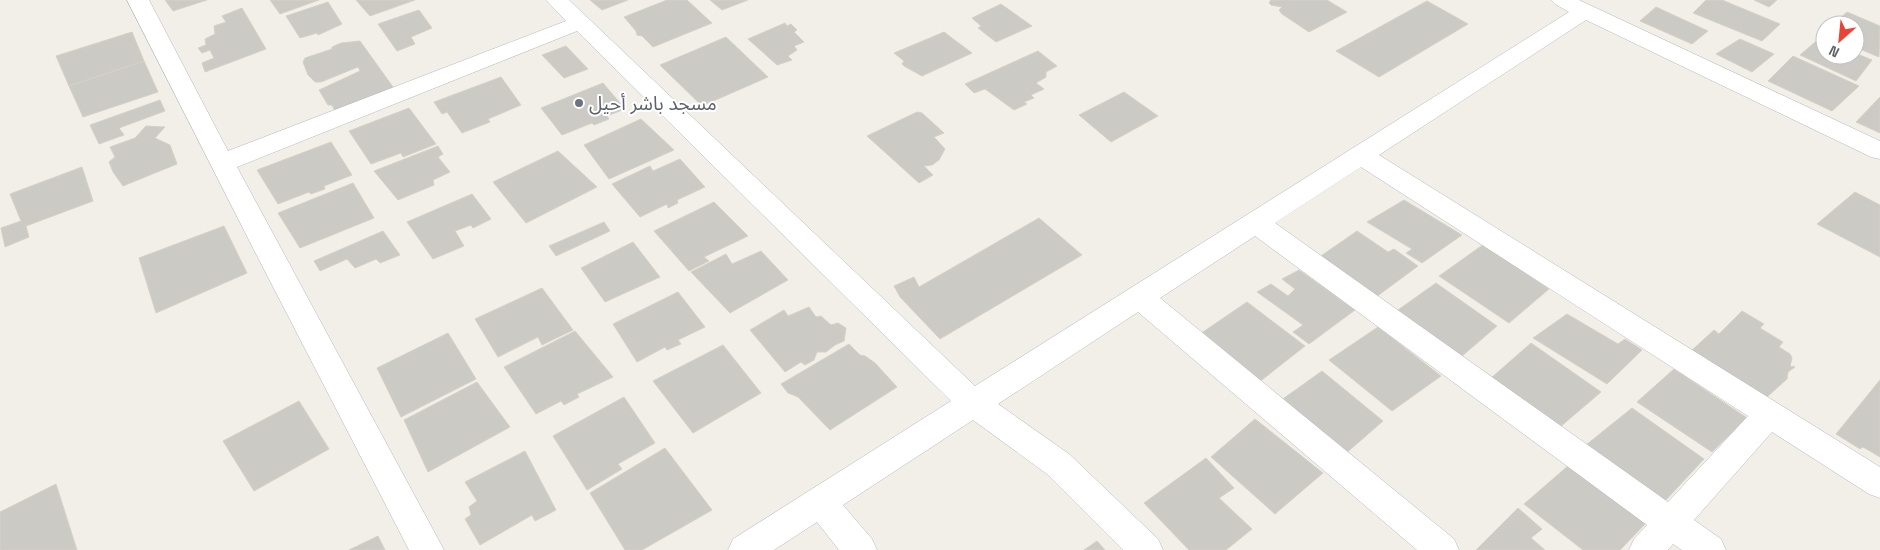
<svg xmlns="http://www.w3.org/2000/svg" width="1880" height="550" font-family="'Space Grotesk','Noto Sans Arabic',sans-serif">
	<rect width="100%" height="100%" fill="#f1efe8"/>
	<!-- building -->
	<g fill="#cccac5" stroke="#d6d1c6">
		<path d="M 165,0 L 207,0 L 173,11 Z"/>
		<path d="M 270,0 L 319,0 L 280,14 Z"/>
		<path d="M 356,0 L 415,0 L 370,16 Z"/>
		<path d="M 590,0 L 628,0 L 602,10 Z"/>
		<path d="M 667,0 L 687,0 L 712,23 L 653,47 L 642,36 L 637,35 L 636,31 L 624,17 Z"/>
		<path d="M 710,0 L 748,0 L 722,10 Z"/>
		<path d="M 1271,0 L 1327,0 L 1347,12 L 1309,32 L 1282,14 L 1279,10 L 1282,7 L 1271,5 L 1269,3 Z"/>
		<path d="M 1706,0 L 1722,0 L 1780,24 L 1762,41 L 1693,13 Z"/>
		<path d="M 1754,0 L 1777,0 L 1769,7 Z"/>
		<path d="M 1427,1 L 1468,24 L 1379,77 L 1336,51 Z"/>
		<path d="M 328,2 L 342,24 L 318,35 L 317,33 L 300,38 L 286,16 Z"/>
		<path d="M 1001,4 L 1032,26 L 996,42 L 978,28 L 981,26 L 972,18 Z"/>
		<path d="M 1656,7 L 1708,31 L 1692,44 L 1640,21 Z"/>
		<path d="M 242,8 L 266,49 L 205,72 L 202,63 L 214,58 L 210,50 L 202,53 L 198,48 L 206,45 L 205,39 L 215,34 L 214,26 L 226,22 L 222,16 Z"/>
		<path d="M 419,10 L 432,28 L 411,37 L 415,44 L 397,51 L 378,24 Z"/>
		<path d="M 1847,12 L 1880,26 L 1879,57 L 1855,47 L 1855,25 L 1832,25 Z"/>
		<path d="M 785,23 L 787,26 L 791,24 L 797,30 L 794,32 L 804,42 L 794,46 L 797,50 L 788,56 L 792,60 L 777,65 L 748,39 Z"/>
		<path d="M 132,32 L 144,61 L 69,86 L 56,56 Z"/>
		<path d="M 944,32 L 972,53 L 922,76 L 904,66 L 902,64 L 904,61 L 894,53 Z"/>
		<path d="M 726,37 L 768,77 L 702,106 L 660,65 Z"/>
		<path d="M 1820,38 L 1825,40 L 1825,55 L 1855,55 L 1855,53 L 1872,60 L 1856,81 L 1800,55 Z"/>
		<path d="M 1740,39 L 1774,54 L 1752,72 L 1716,54 Z"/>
		<path d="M 360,41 L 393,87 L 392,90 L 335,111 L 332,105 L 328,105 L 319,90 L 360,71 L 358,67 L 321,82 L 315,82 L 308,75 L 303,62 L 305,58 L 332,49 L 332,47 L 341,43 Z"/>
		<path d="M 566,46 L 588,69 L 564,78 L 542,55 Z"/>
		<path d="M 1038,51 L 1057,66 L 1046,72 L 1046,77 L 1036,83 L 1044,89 L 1031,95 L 1034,98 L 1024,102 L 1027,104 L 1014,110 L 985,89 L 974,93 L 965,84 Z"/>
		<path d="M 1793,56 L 1859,86 L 1832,111 L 1768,81 Z"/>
		<path d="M 144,61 L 158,92 L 83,117 L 69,86 Z"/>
		<path d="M 501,77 L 521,105 L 488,119 L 490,122 L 462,133 L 447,112 L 442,114 L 434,102 Z"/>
		<path d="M 603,83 L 625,109 L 607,116 L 609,119 L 594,125 L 592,123 L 562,135 L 541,108 Z"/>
		<path d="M 1124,92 L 1158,116 L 1111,142 L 1079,115 Z"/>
		<path d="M 1880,97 L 1880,133 L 1856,122 Z"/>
		<path d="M 160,100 L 165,111 L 119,128 L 124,135 L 99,144 L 90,125 Z"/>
		<path d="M 409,108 L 436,144 L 403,157 L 401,153 L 371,164 L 349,131 Z"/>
		<path d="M 917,112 L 922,113 L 944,133 L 934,137 L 945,149 L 939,160 L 932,165 L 924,166 L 933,175 L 919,183 L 867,136 Z"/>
		<path d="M 641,119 L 674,150 L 609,179 L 584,145 Z"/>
		<path d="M 146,126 L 165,127 L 155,138 L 170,145 L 177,164 L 123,186 L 113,172 L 109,162 L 115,157 L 110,147 L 135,138 Z"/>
		<path d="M 331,142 L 352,175 L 324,186 L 325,189 L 311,194 L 309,192 L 278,204 L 257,170 Z"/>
		<path d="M 438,146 L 443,154 L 438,157 L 450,172 L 433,180 L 434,185 L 398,200 L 374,171 Z"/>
		<path d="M 558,151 L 597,187 L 526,223 L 493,182 Z"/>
		<path d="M 680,159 L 705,187 L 677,200 L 678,203 L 668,208 L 667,204 L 640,217 L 612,184 L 650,166 L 653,171 Z"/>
		<path d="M 82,167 L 93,201 L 26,226 L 29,237 L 5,247 L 1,228 L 21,221 L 10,194 Z"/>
		<path d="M 353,183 L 374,218 L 300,248 L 278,213 Z"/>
		<path d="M 1855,192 L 1880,205 L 1880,257 L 1817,224 Z"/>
		<path d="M 472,194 L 491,219 L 473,228 L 471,225 L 455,231 L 464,246 L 433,259 L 407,222 Z"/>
		<path d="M 1404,200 L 1462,235 L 1422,263 L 1406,253 L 1412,249 L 1367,222 Z"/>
		<path d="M 714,202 L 748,236 L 704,257 L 709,261 L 689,271 L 654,231 Z"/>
		<path d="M 1039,218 L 1082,255 L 940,339 L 900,297 L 894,286 L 914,277 L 919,287 Z"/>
		<path d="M 604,222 L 610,231 L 556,256 L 549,246 Z"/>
		<path d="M 224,226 L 247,273 L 156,313 L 139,258 Z"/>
		<path d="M 383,231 L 400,255 L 380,263 L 376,259 L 355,268 L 347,259 L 320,271 L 314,261 Z"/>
		<path d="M 1357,231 L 1388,252 L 1394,249 L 1418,266 L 1376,297 L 1318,258 Z"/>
		<path d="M 633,242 L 660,277 L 605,302 L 581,268 Z"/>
		<path d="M 1484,244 L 1549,289 L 1509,323 L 1439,276 Z"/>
		<path d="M 761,251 L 788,280 L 730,313 L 691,272 L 726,254 L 732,264 Z"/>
		<path d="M 1299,270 L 1355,310 L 1309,344 L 1293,332 L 1303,325 L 1257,292 L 1271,284 L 1288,296 L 1295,289 L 1282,279 Z"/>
		<path d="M 1436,283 L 1497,326 L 1462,356 L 1398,310 Z"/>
		<path d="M 542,288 L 573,330 L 542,345 L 538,337 L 498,357 L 475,319 Z"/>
		<path d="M 678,292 L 705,327 L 678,340 L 681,344 L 667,350 L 665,347 L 637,362 L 613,324 Z"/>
		<path d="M 1247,302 L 1305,346 L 1258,383 L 1200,334 Z"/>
		<path d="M 809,307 L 816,317 L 821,316 L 831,325 L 838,323 L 846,328 L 844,341 L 835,345 L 826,352 L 817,352 L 814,360 L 805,365 L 801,362 L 785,372 L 750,330 L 784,310 L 788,316 Z"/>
		<path d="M 1742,311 L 1764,324 L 1760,328 L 1783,342 L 1779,347 L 1790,354 L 1792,358 L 1790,366 L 1795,367 L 1788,372 L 1787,379 L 1767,397 L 1691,351 L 1714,330 L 1719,334 Z"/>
		<path d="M 1567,314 L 1618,344 L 1625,339 L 1642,350 L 1607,384 L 1533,338 Z"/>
		<path d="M 1378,327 L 1441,376 L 1392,411 L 1329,360 Z"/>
		<path d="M 575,331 L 613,377 L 577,394 L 579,397 L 564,405 L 561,401 L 536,414 L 504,367 Z"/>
		<path d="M 448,333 L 476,379 L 401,417 L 377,368 Z"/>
		<path d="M 1531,343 L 1601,392 L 1560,427 L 1491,378 Z"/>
		<path d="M 849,344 L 860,355 L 865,356 L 875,363 L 897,387 L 830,430 L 798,397 L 788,393 L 781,384 Z"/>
		<path d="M 723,345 L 761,393 L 693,433 L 653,381 Z"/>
		<path d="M 1674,369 L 1747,418 L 1712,452 L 1637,402 Z"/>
		<path d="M 1322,371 L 1383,421 L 1344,455 L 1280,401 Z"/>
		<path d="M 1880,380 L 1880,457 L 1863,447 L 1860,449 L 1836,434 Z"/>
		<path d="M 477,382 L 510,427 L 428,472 L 404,420 Z"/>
		<path d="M 624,397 L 655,443 L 618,464 L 622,469 L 587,490 L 553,436 Z"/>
		<path d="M 299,401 L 329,449 L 254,491 L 223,441 Z"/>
		<path d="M 1632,408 L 1704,459 L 1664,502 L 1586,445 Z"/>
		<path d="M 1255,419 L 1323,473 L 1275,514 L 1211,457 Z"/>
		<path d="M 665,448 L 712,510 L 642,550 L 625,550 L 590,493 Z"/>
		<path d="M 525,451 L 556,510 L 535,521 L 532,515 L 480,545 L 465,519 L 471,515 L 469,507 L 477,501 L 465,482 Z"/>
		<path d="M 1206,458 L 1234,488 L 1219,498 L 1252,529 L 1226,550 L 1189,550 L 1144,503 Z"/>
		<path d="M 1569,465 L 1647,522 L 1620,550 L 1583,550 L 1524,504 Z"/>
		<path d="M 56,484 L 77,550 L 0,550 L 0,512 Z"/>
		<path d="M 1518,508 L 1542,529 L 1531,538 L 1545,550 L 1476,550 Z"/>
		<path d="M 378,536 L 385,550 L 349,550 Z"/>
		<path d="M 1097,541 L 1105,550 L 1084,550 Z"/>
	</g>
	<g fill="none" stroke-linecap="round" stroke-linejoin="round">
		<defs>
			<path id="minor" d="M 127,0 L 149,0 L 228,151 L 566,21 L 546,0 L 569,0 L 975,386 L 1569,12 L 1555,4 L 1551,0 L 1579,0 L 1880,141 L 1880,159 L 1871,157 L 1586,20 L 1379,155 L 1880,467 L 1880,498 L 1869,494 L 1772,432 L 1694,520 L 1721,539 L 1726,550 L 1682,550 L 1673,544 L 1668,550 L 1629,550 L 1634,539 L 1647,525 L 1255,236 L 1160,298 L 1454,539 L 1459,550 L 1417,550 L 1138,312 L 998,404 L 1069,454 L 1158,539 L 1163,550 L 1123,550 L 1047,474 L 973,420 L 843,505 L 872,539 L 877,550 L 839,550 L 817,522 L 774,550 L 728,550 L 733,539 L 951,401 L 577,31 L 237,167 L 444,550 L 409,550 L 254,250 ZM 1361,167 L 1748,416 L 1668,502 L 1275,223 Z"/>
		</defs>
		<!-- minor casing -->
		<use href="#minor" stroke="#b5b8bc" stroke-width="1"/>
		<!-- minor -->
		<use href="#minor" fill="#fff" fill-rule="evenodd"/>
	</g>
	<!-- markers -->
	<circle fill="#6b7280" stroke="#fff" stroke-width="2" cx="579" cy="103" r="5"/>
	<g text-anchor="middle" stroke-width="4" stroke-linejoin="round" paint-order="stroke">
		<!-- worship labels -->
		<g font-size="19" fill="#5b616d" stroke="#fff" text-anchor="start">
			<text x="589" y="110">مسجد باشر أحيل</text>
		</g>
	</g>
	<!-- north arrow -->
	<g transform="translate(1840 40) rotate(207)"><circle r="24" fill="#ffffff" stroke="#bfc1c3"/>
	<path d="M0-4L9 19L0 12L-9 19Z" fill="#ea4335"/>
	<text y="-8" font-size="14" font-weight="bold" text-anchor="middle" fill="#5f6368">N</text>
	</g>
</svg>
